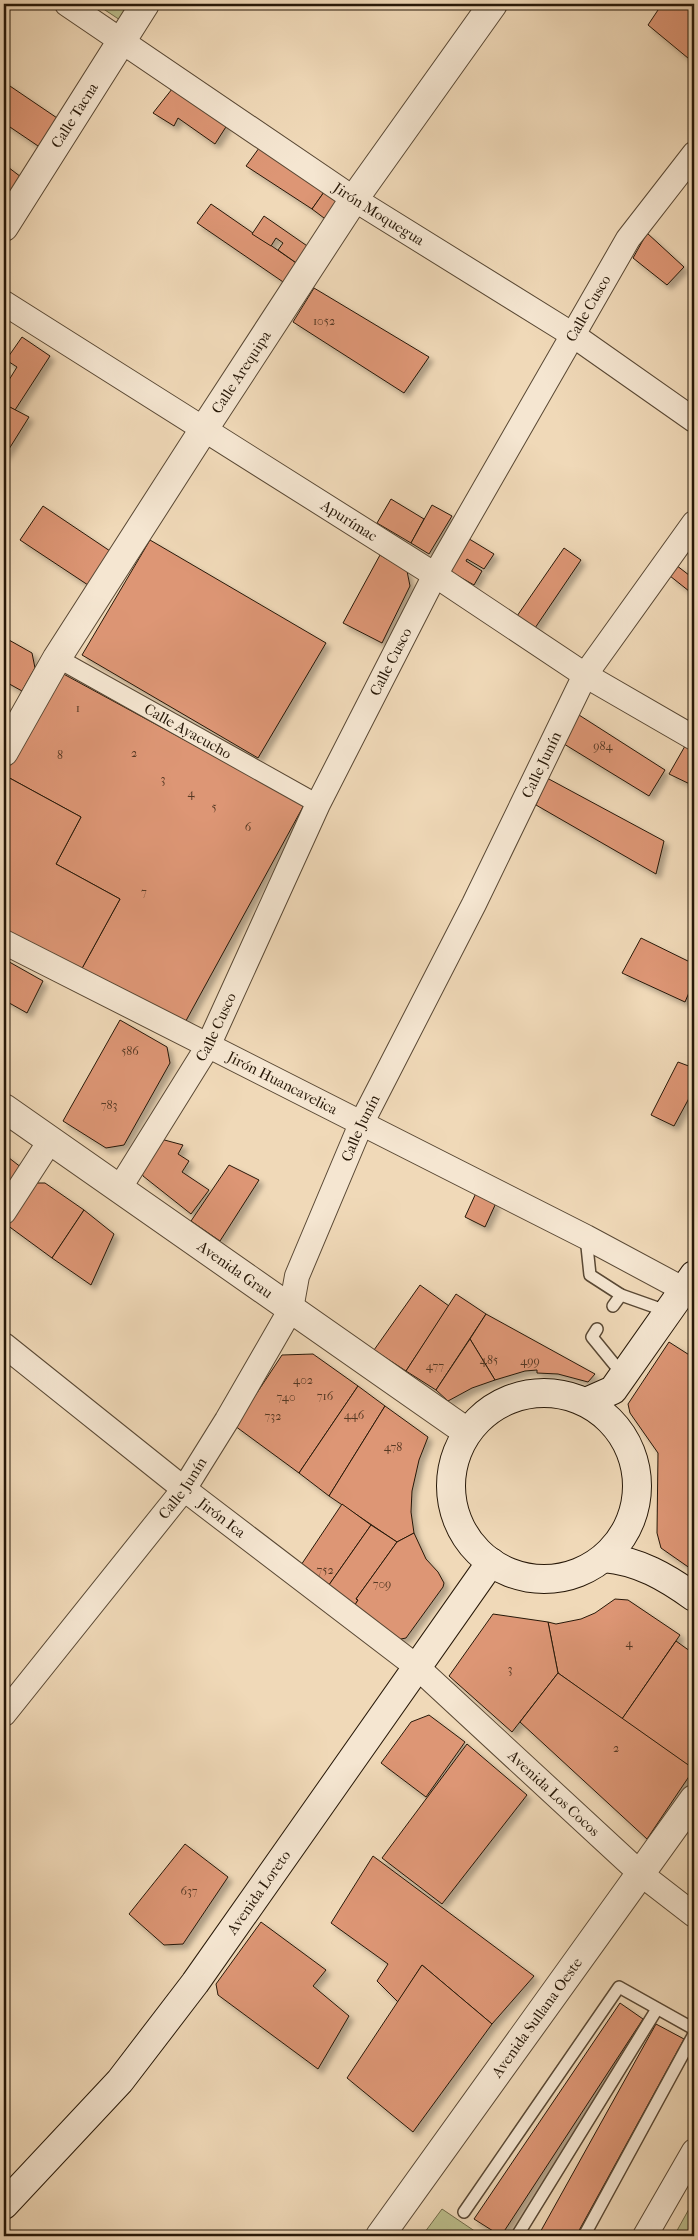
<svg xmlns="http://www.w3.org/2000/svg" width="698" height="2240" font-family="'IM FELL French Canon',serif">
	<defs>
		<filter id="shadow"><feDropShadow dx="4.5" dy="4.5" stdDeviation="2.5" flood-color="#0004"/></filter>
	</defs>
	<rect width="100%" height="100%" fill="#f0d9b8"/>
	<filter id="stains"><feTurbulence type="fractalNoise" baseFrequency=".004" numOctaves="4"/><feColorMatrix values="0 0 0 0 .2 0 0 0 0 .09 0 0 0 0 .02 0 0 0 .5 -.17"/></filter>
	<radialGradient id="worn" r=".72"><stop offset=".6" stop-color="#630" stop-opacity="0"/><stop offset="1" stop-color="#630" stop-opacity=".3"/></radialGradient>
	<!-- green -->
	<g fill="#bcbf8d" stroke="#726c4a">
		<path d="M 96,4 L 132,4 L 120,20 Z"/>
		<path d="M 694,2200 L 694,2236 L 674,2236 Z"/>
		<path d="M 442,2209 L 482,2236 L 422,2236 Z"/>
	</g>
	<!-- building -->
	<g fill="#dd9674" stroke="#271808" filter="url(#shadow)">
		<path d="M 662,4 L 690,4 L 694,7 L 694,63 L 648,25 Z"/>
		<path d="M 4,82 L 63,122 L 44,150 L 4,123 Z"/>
		<path d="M 176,84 L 231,119 L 215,144 L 178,118 L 174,126 L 153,113 Z"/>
		<path d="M 262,144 L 329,185 L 312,209 L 246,166 Z"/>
		<path d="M 4,164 L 21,177 L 13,193 L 4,187 Z"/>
		<path d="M 329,185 L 347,202 L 332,224 L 312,209 Z"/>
		<path d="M 4,187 L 13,193 L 4,209 Z"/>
		<path d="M 211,204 L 302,267 L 289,286 L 197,223 Z"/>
		<path d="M 264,216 L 313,250 L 302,267 L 278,250 L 283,243 L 276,238 L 271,246 L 252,234 Z"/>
		<path d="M 647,233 L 684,267 L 667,285 L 633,258 Z"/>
		<path d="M 314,288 L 429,357 L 404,393 L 293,322 Z"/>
		<path d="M 22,337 L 50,356 L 15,410 L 4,404 L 4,388 L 17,367 L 6,360 Z"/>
		<path d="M 4,404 L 29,417 L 4,457 Z"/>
		<path d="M 391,499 L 424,519 L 411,543 L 377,523 Z"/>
		<path d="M 432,505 L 452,516 L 429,554 L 411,543 Z"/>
		<path d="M 43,506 L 110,551 L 88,585 L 20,540 Z"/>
		<path d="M 466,537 L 494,554 L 484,569 L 467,559 L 466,561 L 482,571 L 474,585 L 446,569 Z"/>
		<path d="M 150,540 L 326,643 L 258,758 L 82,655 Z"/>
		<path d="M 564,548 L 581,560 L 535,628 L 517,616 Z"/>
		<path d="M 380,555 L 407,571 L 410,586 L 382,643 L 343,623 Z"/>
		<path d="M 676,565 L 694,579 L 694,595 L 670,576 Z"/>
		<path d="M 9,640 L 32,653 L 35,668 L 22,691 L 4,681 L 4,649 Z"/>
		<path d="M 58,671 L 304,805 L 182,1028 L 80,972 L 120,899 L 56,864 L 81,817 L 4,775 L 4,770 Z"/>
		<path d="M 579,715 L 665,770 L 649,796 L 564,744 Z"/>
		<path d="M 685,746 L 694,752 L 694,786 L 669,774 Z"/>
		<path d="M 4,775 L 81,817 L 56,864 L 120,899 L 80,972 L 4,934 Z"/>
		<path d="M 547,778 L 664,841 L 656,874 L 536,805 Z"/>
		<path d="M 641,938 L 694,964 L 694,981 L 685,1002 L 622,973 Z"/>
		<path d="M 4,959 L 43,981 L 27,1013 L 4,1000 Z"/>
		<path d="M 120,1020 L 167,1047 L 170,1063 L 124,1145 L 106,1148 L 63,1121 Z"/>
		<path d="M 678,1062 L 694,1068 L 694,1089 L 674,1126 L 651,1115 Z"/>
		<path d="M 157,1138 L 183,1145 L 178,1154 L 189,1161 L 182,1172 L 209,1190 L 191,1214 L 143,1176 L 141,1169 Z"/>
		<path d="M 4,1154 L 22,1168 L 4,1194 Z"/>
		<path d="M 229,1165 L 259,1180 L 220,1241 L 191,1221 Z"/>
		<path d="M 37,1183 L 45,1183 L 84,1210 L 52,1258 L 7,1225 L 31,1188 Z"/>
		<path d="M 476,1193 L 496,1203 L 485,1227 L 465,1217 Z"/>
		<path d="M 84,1210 L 114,1234 L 91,1285 L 52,1258 Z"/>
		<path d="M 420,1285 L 449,1306 L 406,1371 L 374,1350 Z"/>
		<path d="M 456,1294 L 486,1314 L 436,1390 L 406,1371 Z"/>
		<path d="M 486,1314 L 595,1374 L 588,1382 L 558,1374 L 537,1373 L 537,1370 L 525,1371 L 495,1380 L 470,1339 Z"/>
		<path d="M 470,1339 L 495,1380 L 472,1388 L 448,1401 L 436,1390 Z"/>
		<path d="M 669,1342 L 694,1358 L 694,1571 L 661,1548 L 657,1533 L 658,1453 L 630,1413 L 628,1404 Z"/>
		<path d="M 313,1354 L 358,1386 L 299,1473 L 235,1426 L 282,1355 Z"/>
		<path d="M 358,1386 L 385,1406 L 329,1496 L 299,1473 Z"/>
		<path d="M 385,1406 L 428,1437 L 419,1460 L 412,1491 L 411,1512 L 414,1533 L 397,1542 L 329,1496 Z"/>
		<path d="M 342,1504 L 371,1525 L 324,1592 L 297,1571 Z"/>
		<path d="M 371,1525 L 397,1542 L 356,1599 L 358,1600 L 351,1611 L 324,1592 Z"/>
		<path d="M 414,1533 L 426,1559 L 438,1572 L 444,1583 L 443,1587 L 406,1638 L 391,1641 L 351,1611 L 358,1600 L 356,1599 L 397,1542 Z"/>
		<path d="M 615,1599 L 628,1600 L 680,1635 L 622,1719 L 558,1673 L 548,1622 L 556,1624 L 581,1619 L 595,1613 Z"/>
		<path d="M 493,1614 L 548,1622 L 558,1673 L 512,1732 L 449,1676 Z"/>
		<path d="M 676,1641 L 694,1654 L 694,1759 L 689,1766 L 622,1719 Z"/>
		<path d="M 558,1673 L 694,1769 L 647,1839 L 520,1722 Z"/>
		<path d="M 429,1715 L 465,1742 L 426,1797 L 381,1763 L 411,1722 Z"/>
		<path d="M 467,1744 L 527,1795 L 442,1904 L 382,1858 Z"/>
		<path d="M 185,1844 L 228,1877 L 183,1944 L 164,1945 L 129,1914 Z"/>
		<path d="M 373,1856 L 534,1976 L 492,2024 L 422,1965 L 398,2002 L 377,1981 L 388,1964 L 331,1923 Z"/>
		<path d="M 261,1922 L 326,1970 L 313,1986 L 349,2016 L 318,2069 L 218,1995 L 216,1984 Z"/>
		<path d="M 422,1965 L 492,2024 L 413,2132 L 347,2078 Z"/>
		<path d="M 620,2003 L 643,2019 L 501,2236 L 474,2219 Z"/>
		<path d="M 656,2024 L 684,2039 L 576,2236 L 538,2236 Z"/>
	</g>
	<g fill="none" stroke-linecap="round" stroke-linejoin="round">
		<defs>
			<g id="service">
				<path d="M 586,1237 L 590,1275 L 621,1295"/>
				<path d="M 613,1306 L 621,1295 L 669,1312"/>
				<path d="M 597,1329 L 592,1337 L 623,1375"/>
				<path d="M 464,2212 L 619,1987 L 694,2029"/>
				<path d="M 517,2236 L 657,2009"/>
				<path d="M 584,2236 L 694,2034"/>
			</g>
			<g id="pedestrian">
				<path id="s1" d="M 57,658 L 318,804"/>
			</g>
			<g id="minor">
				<path id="s2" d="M 67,4 L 354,199 L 573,335 L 694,420"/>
				<path id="s3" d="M 4,303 L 435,575 L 585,675 L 694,738"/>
				<path id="s4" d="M 4,942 L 586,1237 L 694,1295"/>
				<path id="s5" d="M 119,1189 L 208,1046 L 318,804 L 435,575 L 628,239 L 694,154"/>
				<path d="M 4,1212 L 50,1141"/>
				<path id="s6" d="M 4,1345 L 184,1489 L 417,1667 L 641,1874 L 694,1915"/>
				<path id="s7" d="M 4,1714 L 184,1489 L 227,1420 L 291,1309 L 297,1276 L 361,1124 L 474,904 L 585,675 L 694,523"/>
				<path d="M 645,2236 L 694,2151"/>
			</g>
			<g id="tertiary">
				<path id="s8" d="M 4,227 L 145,4"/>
				<path id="s9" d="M 4,752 L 57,658 L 204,429 L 354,199 L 493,4"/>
				<path id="s10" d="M 4,1108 L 467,1432"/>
				<path id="s11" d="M 380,2236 L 694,1799"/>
			</g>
			<g id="secondary">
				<circle cx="544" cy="1486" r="93"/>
				<path d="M 586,1402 L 613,1390 L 694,1275"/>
				<path d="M 604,1558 C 639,1561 666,1577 694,1597"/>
				<path id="s12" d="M 4,2205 L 120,2081 L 195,1983 L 491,1562"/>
			</g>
		</defs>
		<!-- service casing -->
		<use href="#service" stroke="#594834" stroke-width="14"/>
		<!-- pedestrian casing -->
		<use href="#pedestrian" stroke="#594834" stroke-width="20"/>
		<!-- minor casing -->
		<use href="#minor" stroke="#594834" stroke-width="26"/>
		<!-- tertiary casing -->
		<use href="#tertiary" stroke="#594834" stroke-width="30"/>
		<!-- secondary casing -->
		<use href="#secondary" stroke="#271808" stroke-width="30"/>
		<!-- service -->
		<use href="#service" stroke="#f5e6d1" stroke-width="11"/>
		<!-- pedestrian -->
		<use href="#pedestrian" stroke="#f5e6d1" stroke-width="18"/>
		<!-- minor -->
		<use href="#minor" stroke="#f5e6d1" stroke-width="24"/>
		<!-- tertiary -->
		<use href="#tertiary" stroke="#f5e6d1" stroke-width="28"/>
		<!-- secondary -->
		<use href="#secondary" stroke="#f5e6d1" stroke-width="28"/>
	</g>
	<g text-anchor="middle" stroke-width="4" stroke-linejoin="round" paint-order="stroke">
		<!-- number labels -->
		<g font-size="12" fill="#543823">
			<text x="324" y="325">1052</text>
			<text x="78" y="712">1</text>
			<text x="603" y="750">984</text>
			<text x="134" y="757">2</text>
			<text x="60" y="759">8</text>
			<text x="163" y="783">3</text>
			<text x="191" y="797">4</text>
			<text x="214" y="811">5</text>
			<text x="248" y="831">6</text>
			<text x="144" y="896">7</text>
			<text x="130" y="1055">586</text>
			<text x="109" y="1109">783</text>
			<text x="489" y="1364">485</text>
			<text x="530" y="1365">499</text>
			<text x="435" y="1370">477</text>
			<text x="303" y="1384">402</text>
			<text x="325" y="1400">716</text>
			<text x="286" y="1401">740</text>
			<text x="354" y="1419">446</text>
			<text x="273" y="1420">732</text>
			<text x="393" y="1451">478</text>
			<text x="325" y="1574">752</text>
			<text x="382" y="1588">709</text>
			<text x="629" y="1647">4</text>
			<text x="510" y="1673">3</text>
			<text x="616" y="1752">2</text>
			<text x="189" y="1895">637</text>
		</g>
		<!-- street labels -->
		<g font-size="15" fill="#271808" stroke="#f5e6d1">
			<text dy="5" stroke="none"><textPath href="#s8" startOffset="132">Calle Tacna</textPath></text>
			<text dy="5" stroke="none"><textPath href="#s2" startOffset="376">Jirón Moquegua</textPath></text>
			<text dy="5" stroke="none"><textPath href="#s5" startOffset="999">Calle Cusco</textPath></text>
			<text dy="5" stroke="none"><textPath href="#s9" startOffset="448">Calle Arequipa</textPath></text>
			<text dy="5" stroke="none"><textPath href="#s3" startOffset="408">Apurímac</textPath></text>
			<text dy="5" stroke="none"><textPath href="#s5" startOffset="594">Calle Cusco</textPath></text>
			<text dy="5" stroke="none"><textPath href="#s1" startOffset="150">Calle Ayacucho</textPath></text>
			<text dy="5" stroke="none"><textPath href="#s7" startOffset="1098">Calle Junín</textPath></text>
			<text dy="5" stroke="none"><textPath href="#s5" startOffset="189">Calle Cusco</textPath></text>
			<text dy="5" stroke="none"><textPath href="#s4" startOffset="312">Jirón Huancavelica</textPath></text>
			<text dy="5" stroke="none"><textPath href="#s7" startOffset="692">Calle Junín</textPath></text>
			<text dy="5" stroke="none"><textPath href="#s10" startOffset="282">Avenida Grau</textPath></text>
			<text dy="5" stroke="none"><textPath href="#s7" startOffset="288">Calle Junín</textPath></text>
			<text dy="5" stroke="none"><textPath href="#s6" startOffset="278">Jirón Ica</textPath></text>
			<text dy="5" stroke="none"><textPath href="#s6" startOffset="710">Avenida Los Cocos</textPath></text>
			<text dy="5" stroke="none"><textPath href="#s12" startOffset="404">Avenida Loreto</textPath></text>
			<text dy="5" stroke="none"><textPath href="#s11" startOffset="269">Avenida Sullana Oeste</textPath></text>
		</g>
	</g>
	<!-- margin -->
	<rect width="698" height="2240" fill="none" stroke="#f0d9b8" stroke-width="20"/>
	<rect x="5" y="5" width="688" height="2230" fill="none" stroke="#271808" stroke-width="2.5"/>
	<rect x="10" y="10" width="678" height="2220" fill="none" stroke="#271808"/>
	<rect width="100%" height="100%" filter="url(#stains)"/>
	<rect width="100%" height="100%" fill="url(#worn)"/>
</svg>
